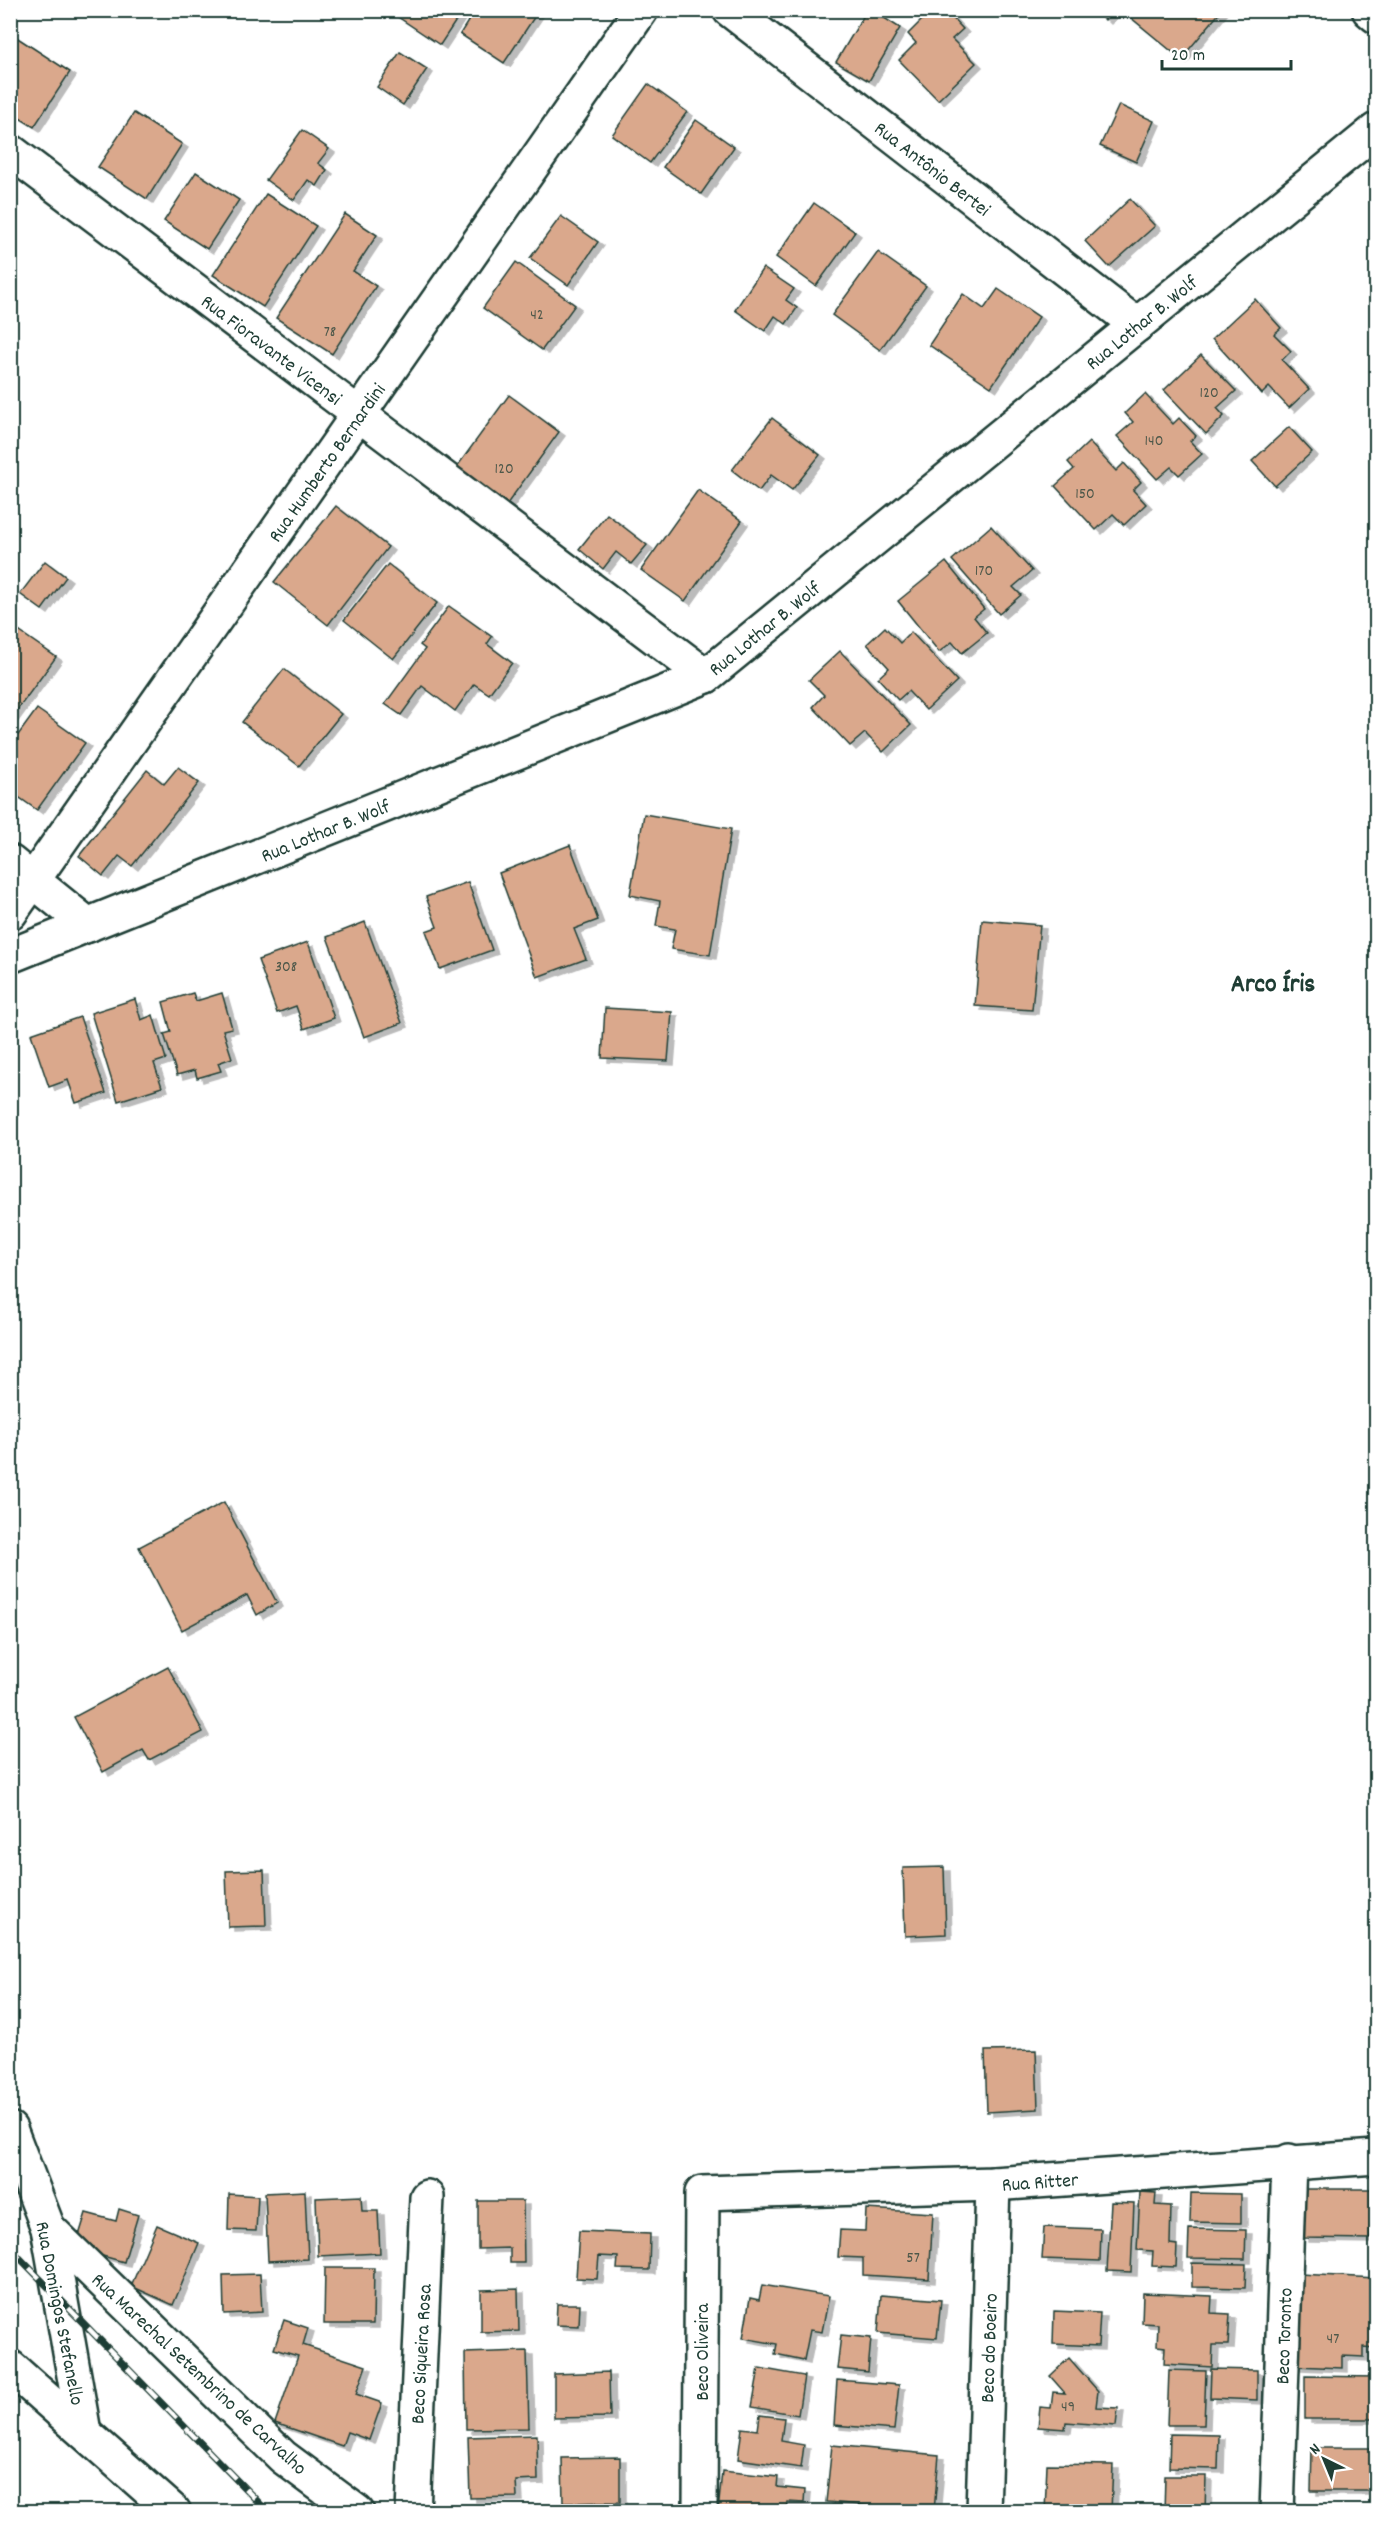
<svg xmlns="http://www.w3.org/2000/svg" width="1387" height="2522" font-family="Dekko,sans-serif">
	<defs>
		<filter id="shadow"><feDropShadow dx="6" dy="4" stdDeviation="0" flood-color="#0004"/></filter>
	</defs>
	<rect width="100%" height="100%" fill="#fff"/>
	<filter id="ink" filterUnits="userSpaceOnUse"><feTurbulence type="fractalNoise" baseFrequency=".0167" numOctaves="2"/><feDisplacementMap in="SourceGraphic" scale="12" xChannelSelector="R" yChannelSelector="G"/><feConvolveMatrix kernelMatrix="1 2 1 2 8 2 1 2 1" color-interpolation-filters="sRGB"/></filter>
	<g filter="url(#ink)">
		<!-- building -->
		<g fill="#daa88c" stroke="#1f3d34" stroke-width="1.5" filter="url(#shadow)">
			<path d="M 398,10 L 463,10 L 440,45 L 395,15 Z"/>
			<path d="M 475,10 L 539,10 L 504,63 L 460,34 Z"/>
			<path d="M 867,10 L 872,10 L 900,28 L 869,81 L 836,62 Z"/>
			<path d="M 932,10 L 945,10 L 963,29 L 952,39 L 976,63 L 938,100 L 899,60 L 916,43 L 908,34 Z"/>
			<path d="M 1095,10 L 1115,10 L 1105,20 Z"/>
			<path d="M 1135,10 L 1222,10 L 1181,59 L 1130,17 Z"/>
			<path d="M 10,33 L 70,72 L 34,127 L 10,112 Z"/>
			<path d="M 400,52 L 427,69 L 403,105 L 377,87 Z"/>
			<path d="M 648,84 L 687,112 L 650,163 L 612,135 Z"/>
			<path d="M 1119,105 L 1154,121 L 1136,162 L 1100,146 Z"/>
			<path d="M 134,113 L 182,144 L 147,199 L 98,167 Z"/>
			<path d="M 696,120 L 734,147 L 701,194 L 663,167 Z"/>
			<path d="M 302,130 L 329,149 L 318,163 L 327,170 L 317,186 L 308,180 L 294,200 L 266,180 Z"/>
			<path d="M 196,172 L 239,200 L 207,249 L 164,221 Z"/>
			<path d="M 266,194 L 316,226 L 263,307 L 213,275 Z"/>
			<path d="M 1130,199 L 1155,226 L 1109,267 L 1085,241 Z"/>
			<path d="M 814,203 L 855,232 L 816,286 L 776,257 Z"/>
			<path d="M 345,214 L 377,235 L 353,271 L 376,286 L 332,354 L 276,318 Z"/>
			<path d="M 561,216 L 598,242 L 568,285 L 530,258 Z"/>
			<path d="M 878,252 L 926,286 L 880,350 L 832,315 Z"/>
			<path d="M 516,262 L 575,305 L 542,350 L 483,308 Z"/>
			<path d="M 763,268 L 794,289 L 786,300 L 797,308 L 786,324 L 775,316 L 765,331 L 735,310 Z"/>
			<path d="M 998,289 L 1039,317 L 991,387 L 929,345 L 963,294 L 984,309 Z"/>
			<path d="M 1255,299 L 1281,328 L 1274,334 L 1291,351 L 1282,360 L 1309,389 L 1289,408 L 1269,387 L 1262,394 L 1212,339 Z"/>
			<path d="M 1201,355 L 1236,391 L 1217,408 L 1224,416 L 1206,434 L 1164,390 Z"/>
			<path d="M 1145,394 L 1173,424 L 1179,418 L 1196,436 L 1190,441 L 1202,454 L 1179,475 L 1171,467 L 1157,479 L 1117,436 L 1133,422 L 1125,413 Z"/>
			<path d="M 509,395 L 559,432 L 507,504 L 456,468 Z"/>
			<path d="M 772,418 L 820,455 L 792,490 L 771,475 L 759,491 L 732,470 Z"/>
			<path d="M 1289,427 L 1312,452 L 1275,486 L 1252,461 Z"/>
			<path d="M 1089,442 L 1116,471 L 1124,463 L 1141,482 L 1133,490 L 1146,504 L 1124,525 L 1113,514 L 1096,530 L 1055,486 L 1074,469 L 1068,462 Z"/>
			<path d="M 698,490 L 742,521 L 685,601 L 641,570 Z"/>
			<path d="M 336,506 L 388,547 L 328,625 L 274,582 Z"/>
			<path d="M 607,514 L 647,545 L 631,564 L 616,552 L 603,569 L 579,549 Z"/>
			<path d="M 991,526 L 1032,571 L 1013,587 L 1021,595 L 999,614 L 952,560 Z"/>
			<path d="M 45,561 L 66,577 L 42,610 L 20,594 Z"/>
			<path d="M 946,562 L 984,609 L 974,617 L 987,633 L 962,653 L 952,642 L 939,652 L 898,601 Z"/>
			<path d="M 388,564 L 437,603 L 393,659 L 344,620 Z"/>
			<path d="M 449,606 L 492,637 L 487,644 L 512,663 L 489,694 L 474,684 L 455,711 L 422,686 L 401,715 L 385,704 L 425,649 L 420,645 Z"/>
			<path d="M 10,625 L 56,657 L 10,720 Z"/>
			<path d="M 885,627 L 900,643 L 911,632 L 957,681 L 926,710 L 908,691 L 898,700 L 878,678 L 889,668 L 867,644 Z"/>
			<path d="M 840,651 L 911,725 L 883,752 L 865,733 L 850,746 L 813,707 L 824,695 L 809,680 Z"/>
			<path d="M 284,669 L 341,714 L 299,766 L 242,722 Z"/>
			<path d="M 37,709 L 85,743 L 37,810 L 10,791 L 10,746 Z"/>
			<path d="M 178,767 L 199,783 L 132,866 L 119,856 L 103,876 L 79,856 L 147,770 L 164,784 Z"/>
			<path d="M 644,814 L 731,829 L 710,955 L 671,949 L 675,929 L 656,926 L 660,901 L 630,895 Z"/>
			<path d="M 570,845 L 598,920 L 574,929 L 586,959 L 537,977 L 499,873 Z"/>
			<path d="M 468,882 L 492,950 L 440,969 L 426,931 L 437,927 L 426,897 Z"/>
			<path d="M 982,920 L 1040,925 L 1032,1010 L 975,1006 Z"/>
			<path d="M 365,922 L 402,1023 L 364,1037 L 327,937 Z"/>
			<path d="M 308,942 L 334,1018 L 304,1029 L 296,1006 L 277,1013 L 258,960 Z"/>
			<path d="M 193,993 L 196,1001 L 222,993 L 232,1028 L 223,1030 L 232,1058 L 218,1063 L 221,1071 L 197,1078 L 195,1070 L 177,1075 L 164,1034 L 171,1032 L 163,1002 Z"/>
			<path d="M 135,999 L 141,1020 L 153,1015 L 166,1059 L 154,1063 L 162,1087 L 118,1101 L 91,1013 Z"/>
			<path d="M 605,1008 L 672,1012 L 668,1061 L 602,1058 Z"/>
			<path d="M 80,1017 L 106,1093 L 76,1103 L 68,1080 L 49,1087 L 31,1034 Z"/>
			<path d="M 224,1502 L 277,1603 L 257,1615 L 247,1595 L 182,1630 L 139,1547 Z"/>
			<path d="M 168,1667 L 203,1732 L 149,1760 L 143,1750 L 103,1772 L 74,1717 Z"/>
			<path d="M 944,1867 L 946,1934 L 905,1936 L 903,1868 Z"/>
			<path d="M 264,1870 L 266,1926 L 228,1927 L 226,1871 Z"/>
			<path d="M 1036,2050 L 1038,2109 L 987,2112 L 985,2051 Z"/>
			<path d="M 1304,2189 L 1371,2189 L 1370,2239 L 1303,2238 Z"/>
			<path d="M 305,2191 L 308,2259 L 268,2261 L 265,2193 Z"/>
			<path d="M 1140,2192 L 1156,2193 L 1155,2205 L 1171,2206 L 1170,2244 L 1177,2245 L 1176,2267 L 1152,2266 L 1153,2251 L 1137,2250 Z"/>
			<path d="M 1191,2193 L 1241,2194 L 1241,2223 L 1190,2222 Z"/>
			<path d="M 229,2194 L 258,2196 L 256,2231 L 228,2230 Z"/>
			<path d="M 361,2196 L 362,2211 L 378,2211 L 380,2253 L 318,2256 L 316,2198 Z"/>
			<path d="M 478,2201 L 523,2201 L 524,2263 L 510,2263 L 510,2248 L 478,2249 Z"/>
			<path d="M 1111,2202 L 1134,2203 L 1131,2272 L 1107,2271 Z"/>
			<path d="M 119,2209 L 138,2215 L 124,2262 L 92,2253 L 94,2247 L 77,2242 L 86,2213 L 116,2221 Z"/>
			<path d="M 866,2209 L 933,2213 L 929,2279 L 863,2275 L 863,2258 L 838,2257 L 840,2230 L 865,2231 Z"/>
			<path d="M 157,2225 L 199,2243 L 173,2305 L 131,2286 Z"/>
			<path d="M 1044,2227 L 1101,2229 L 1100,2261 L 1042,2259 Z"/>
			<path d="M 1189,2229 L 1246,2230 L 1245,2259 L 1188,2258 Z"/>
			<path d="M 579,2231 L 650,2234 L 649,2270 L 617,2269 L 618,2257 L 599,2256 L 597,2279 L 576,2278 Z"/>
			<path d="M 1192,2263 L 1246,2264 L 1245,2288 L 1192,2287 Z"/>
			<path d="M 325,2268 L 374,2268 L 373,2324 L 324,2324 Z"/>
			<path d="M 260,2274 L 262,2312 L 224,2314 L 223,2275 Z"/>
			<path d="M 1299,2274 L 1376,2278 L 1376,2348 L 1364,2347 L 1364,2357 L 1342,2356 L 1342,2368 L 1295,2366 Z"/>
			<path d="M 762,2285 L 829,2296 L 822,2332 L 810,2330 L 804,2360 L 775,2354 L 777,2344 L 743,2338 L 750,2298 L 759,2300 Z"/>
			<path d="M 518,2289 L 519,2331 L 481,2332 L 481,2290 Z"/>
			<path d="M 1143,2293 L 1212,2296 L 1211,2313 L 1230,2314 L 1228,2345 L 1213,2345 L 1212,2367 L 1164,2364 L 1165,2347 L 1157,2346 L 1158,2324 L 1142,2323 Z"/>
			<path d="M 881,2295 L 941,2300 L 937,2338 L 878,2333 Z"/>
			<path d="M 557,2304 L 580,2304 L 579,2326 L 556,2325 Z"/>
			<path d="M 1054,2311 L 1100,2313 L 1098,2346 L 1053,2344 Z"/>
			<path d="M 284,2320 L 308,2328 L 303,2345 L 366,2366 L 356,2394 L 382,2403 L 369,2440 L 347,2432 L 342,2446 L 275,2423 L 298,2356 L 274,2349 Z"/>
			<path d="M 841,2335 L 871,2338 L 868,2372 L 837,2369 Z"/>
			<path d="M 527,2351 L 529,2428 L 466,2429 L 465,2353 Z"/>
			<path d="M 1069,2358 L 1098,2391 L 1096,2407 L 1118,2408 L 1116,2426 L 1066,2422 L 1065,2429 L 1038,2427 L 1040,2407 L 1051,2408 L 1053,2392 L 1065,2393 L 1050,2376 Z"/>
			<path d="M 759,2368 L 804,2376 L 798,2415 L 752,2407 Z"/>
			<path d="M 1211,2369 L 1257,2370 L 1257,2400 L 1210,2398 Z"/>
			<path d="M 1169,2370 L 1206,2371 L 1204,2425 L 1167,2425 Z"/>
			<path d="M 609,2372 L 610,2417 L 554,2418 L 554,2374 Z"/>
			<path d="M 1305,2376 L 1376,2377 L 1376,2419 L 1305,2419 Z"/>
			<path d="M 837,2380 L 899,2385 L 894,2430 L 834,2425 Z"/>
			<path d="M 760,2415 L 784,2418 L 781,2441 L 804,2445 L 801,2468 L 738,2459 L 742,2428 L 758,2430 Z"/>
			<path d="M 1170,2434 L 1219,2435 L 1218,2469 L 1169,2468 Z"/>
			<path d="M 537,2435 L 538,2480 L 516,2481 L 517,2497 L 470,2498 L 468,2437 Z"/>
			<path d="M 832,2445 L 939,2455 L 934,2511 L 826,2502 Z"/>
			<path d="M 1312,2448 L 1376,2448 L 1376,2491 L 1311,2491 Z"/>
			<path d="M 620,2457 L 620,2502 L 563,2503 L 562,2458 Z"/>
			<path d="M 1047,2464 L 1113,2465 L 1111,2512 L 1045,2512 Z"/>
			<path d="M 722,2471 L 778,2477 L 777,2487 L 805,2490 L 804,2503 L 788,2502 L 787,2512 L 718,2512 Z"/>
			<path d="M 1165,2476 L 1206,2476 L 1205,2512 L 1164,2512 Z"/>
			<path d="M 446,2508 L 475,2508 L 476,2512 L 446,2512 Z"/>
		</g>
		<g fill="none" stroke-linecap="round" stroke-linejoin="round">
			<defs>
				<g id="minor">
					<path d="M 730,10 L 1137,325"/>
					<path d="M 1369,10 L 1376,16"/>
					<path d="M 10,151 L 706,676"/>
					<path d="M 10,862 L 88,925"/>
					<path d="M 10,913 L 641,10"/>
					<path d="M 10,956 L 706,676 L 1376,130"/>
					<path d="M 10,2129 L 48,2228 L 84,2432"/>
					<path d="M 48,2228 L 283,2457 L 357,2512"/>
					<path d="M 10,2367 L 174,2512"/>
					<path d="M 413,2512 L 427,2197"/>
					<path d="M 700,2512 L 702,2193 L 993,2184 L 1376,2157"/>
					<path d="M 983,2512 L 993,2184"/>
					<path d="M 1277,2512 L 1289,2161"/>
				</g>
			</defs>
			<!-- minor casing -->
			<use href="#minor" stroke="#1f3d34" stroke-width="38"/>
			<!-- minor -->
			<use href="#minor" stroke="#fff" stroke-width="33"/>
			<defs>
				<path id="rail" d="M 10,2248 L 268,2512"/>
			</defs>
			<!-- rail casing -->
			<use href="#rail" stroke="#1f3d34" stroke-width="7"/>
			<!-- rail -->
			<use href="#rail" stroke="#fff" stroke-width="4.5" stroke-dasharray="14" stroke-linecap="butt"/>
		</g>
	</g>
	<g text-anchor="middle" stroke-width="6" stroke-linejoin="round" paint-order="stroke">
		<!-- number labels -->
		<g font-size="16" fill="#4e584a">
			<text x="537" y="319">42</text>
			<text x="330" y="336">78</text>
			<text x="1209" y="397">120</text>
			<text x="1154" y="445">140</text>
			<text x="504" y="473">120</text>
			<text x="1085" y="498">150</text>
			<text x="984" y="575">170</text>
			<text x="286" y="971">308</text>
			<text x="913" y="2262">57</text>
			<text x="1333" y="2343">47</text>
			<text x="1068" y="2411">49</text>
		</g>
		<!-- street labels -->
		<g font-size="20" fill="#1f3d34" stroke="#fff">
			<text transform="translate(933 168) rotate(38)" y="7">Rua Antônio Bertei</text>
			<text transform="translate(1141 322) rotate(-39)" y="7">Rua Lothar B. Wolf</text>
			<text transform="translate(272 349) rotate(37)" y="7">Rua Fioravante Vicensi</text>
			<text transform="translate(326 462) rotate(-55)" y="7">Rua Humberto Bernardini</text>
			<text transform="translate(764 628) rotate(-39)" y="7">Rua Lothar B. Wolf</text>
			<text transform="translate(325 830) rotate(-22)" y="7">Rua Lothar B. Wolf</text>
			<text transform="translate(1040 2181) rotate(-4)" y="7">Rua Ritter</text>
			<text transform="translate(61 2313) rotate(79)" y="7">Rua Domingos Stefanello</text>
			<text transform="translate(1283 2336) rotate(-88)" y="7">Beco Toronto</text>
			<text transform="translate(988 2348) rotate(-88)" y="7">Beco do Boeiro</text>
			<text transform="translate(701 2352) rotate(-90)" y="7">Beco Oliveira</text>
			<text transform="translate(420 2354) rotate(-87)" y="7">Beco Siqueira Rosa</text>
			<text transform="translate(200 2373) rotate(43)" y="7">Rua Marechal Setembrino de Carvalho</text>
		</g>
		<!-- district labels -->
		<g font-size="26" font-weight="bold" fill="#1f3d34" stroke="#fff">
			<text x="1273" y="991">Arco Íris</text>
		</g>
	</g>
	<!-- margin -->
	<rect width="1387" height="2522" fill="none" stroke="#fff" stroke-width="36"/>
	<rect x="18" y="18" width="1351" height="2486" fill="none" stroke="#1f3d34" stroke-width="2" filter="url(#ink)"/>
	<!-- north arrow -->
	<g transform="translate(1324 2459) rotate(317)" stroke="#ffffff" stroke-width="4.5" paint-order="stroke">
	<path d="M0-4.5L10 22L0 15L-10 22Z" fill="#1f3d34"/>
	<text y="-9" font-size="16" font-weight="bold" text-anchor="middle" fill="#1f3d34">N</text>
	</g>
	<!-- scale -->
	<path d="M1162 60v9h129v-9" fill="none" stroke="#1f3d34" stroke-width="3"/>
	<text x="1171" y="60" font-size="18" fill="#1f3d34" stroke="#ffffff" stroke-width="4.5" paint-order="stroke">20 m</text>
</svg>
